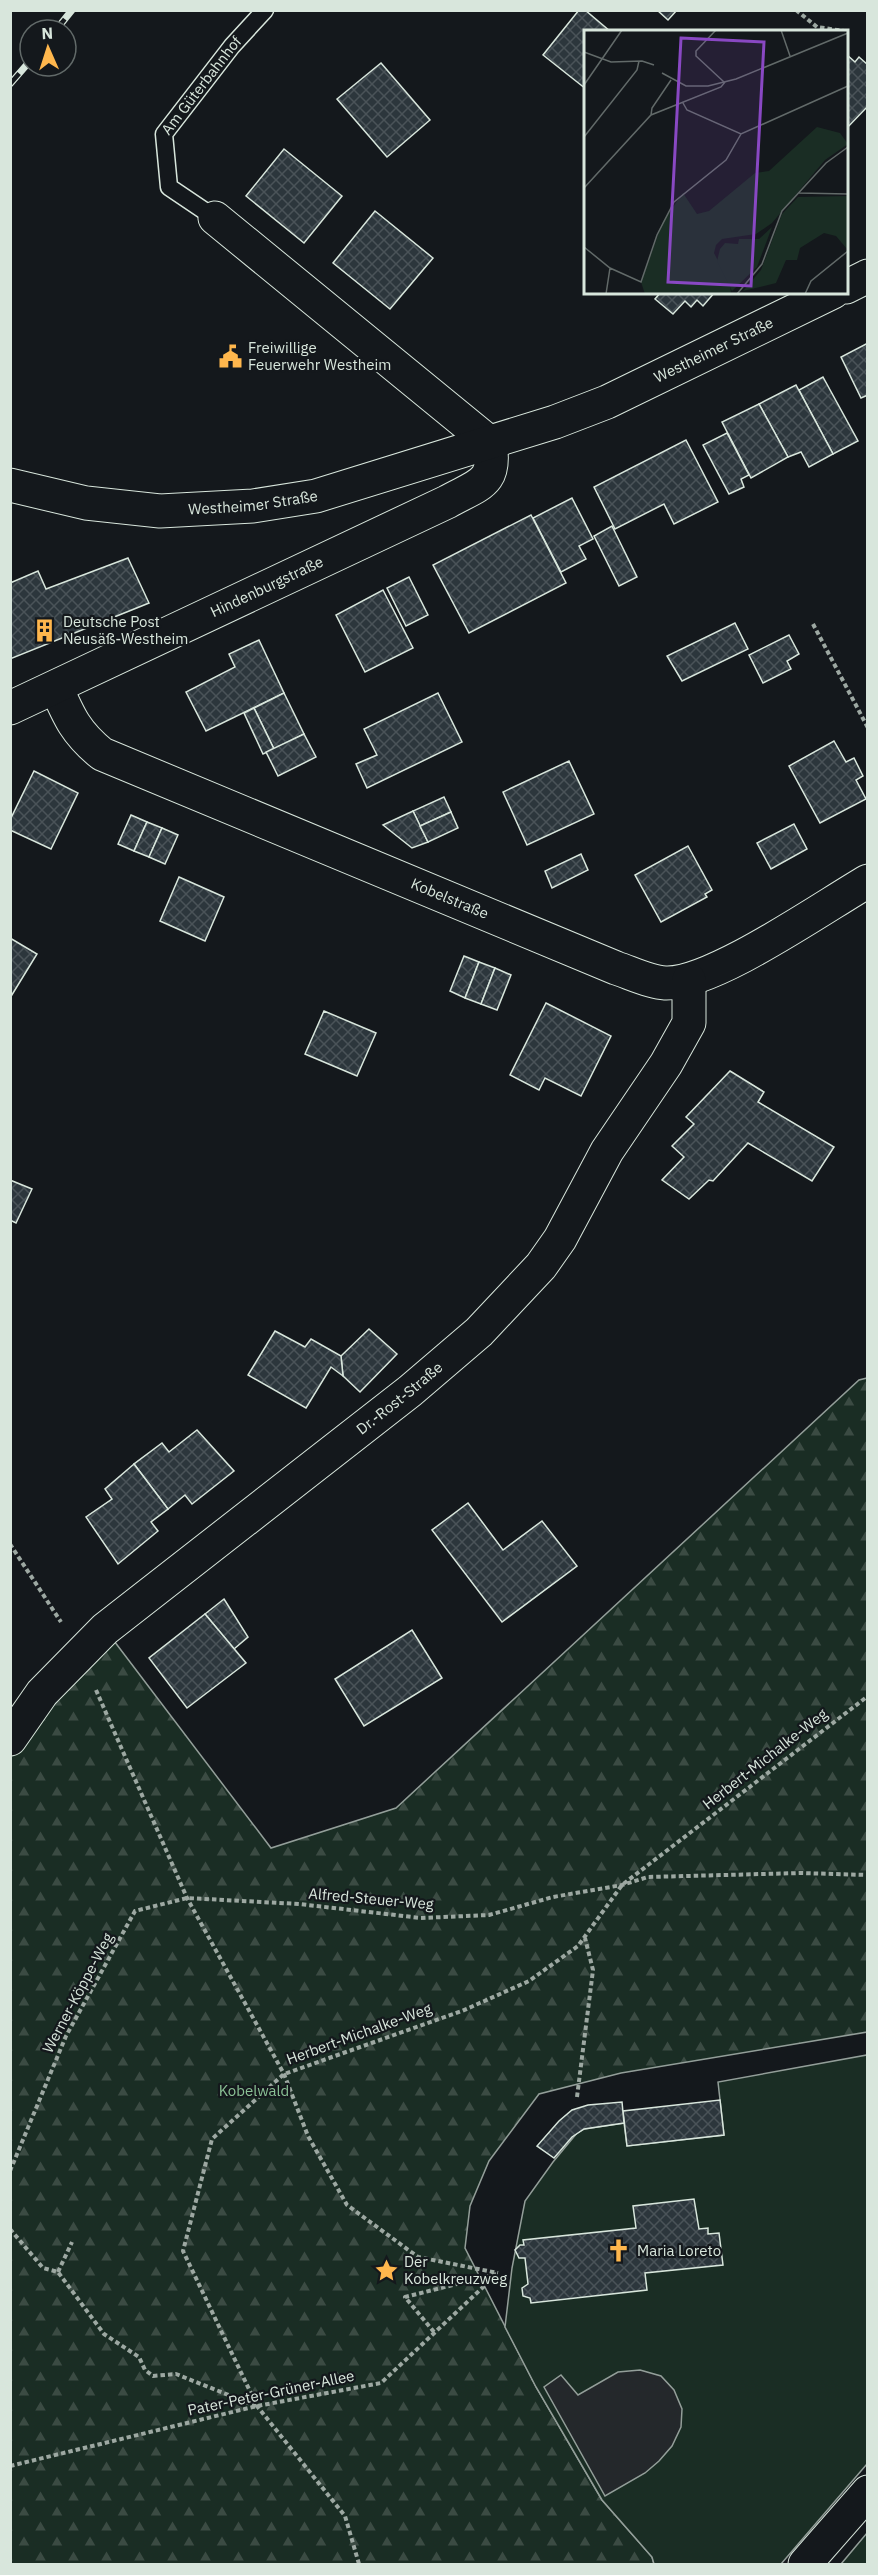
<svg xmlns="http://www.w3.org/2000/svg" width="878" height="2575" font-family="'IBM Plex Sans',sans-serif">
	<defs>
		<pattern id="forest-firs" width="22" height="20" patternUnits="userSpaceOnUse" patternTransform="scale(1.5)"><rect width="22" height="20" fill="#1a2d24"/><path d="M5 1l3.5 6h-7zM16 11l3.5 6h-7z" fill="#3b4b43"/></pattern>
		<pattern id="building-cross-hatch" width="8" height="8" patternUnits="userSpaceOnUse" patternTransform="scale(1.5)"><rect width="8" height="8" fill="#2c363c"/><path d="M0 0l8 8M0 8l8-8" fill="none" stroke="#4a5358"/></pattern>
	</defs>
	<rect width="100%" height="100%" fill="#14181c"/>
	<!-- forest -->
	<path fill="url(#forest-firs)" stroke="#939e99" stroke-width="1.5" d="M 867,1378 L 867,2032 L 621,2073 L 539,2094 L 489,2161 L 470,2206 L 465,2248 L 536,2387 L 602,2500 L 652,2557 L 654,2564 L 11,2564 L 10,1739 L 105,1629 L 271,1848 L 396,1808 L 859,1380 Z"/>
	<!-- park -->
	<g fill="#1a2d24" stroke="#939e99" stroke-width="1.5">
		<path d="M 867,2055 L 867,2464 L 781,2564 L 654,2564 L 652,2557 L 602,2500 L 536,2387 L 505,2327 L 512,2268 L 525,2201 L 553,2162 L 577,2133 L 584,2129 L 624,2123 L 627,2146 L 724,2135 L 718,2082 Z"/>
		<path d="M 867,2533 L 867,2564 L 841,2564 Z"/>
	</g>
	<!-- parking -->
	<path fill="#24282b" stroke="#939e99" stroke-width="1.5" d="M 640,2370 L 661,2376 L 674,2390 L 682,2409 L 681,2427 L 672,2446 L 659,2461 L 645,2473 L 605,2496 L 544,2387 L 561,2375 L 578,2395 L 618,2372 Z"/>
	<!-- building -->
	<g fill="url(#building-cross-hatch)" stroke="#d8e6dc" stroke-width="1.5">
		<path d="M 579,10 L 585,10 L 611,32 L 586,32 L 586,89 L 543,55 Z"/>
		<path d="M 657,10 L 677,10 L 668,20 Z"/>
		<path d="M 846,54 L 855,62 L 859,57 L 868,65 L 868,106 L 846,129 Z"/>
		<path d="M 381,63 L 430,120 L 387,157 L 337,99 Z"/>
		<path d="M 284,149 L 342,196 L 304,243 L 246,196 Z"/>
		<path d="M 375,211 L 433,258 L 390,309 L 333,263 Z"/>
		<path d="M 661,292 L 715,292 L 703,306 L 697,300 L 691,307 L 685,301 L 673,314 L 655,299 Z"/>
		<path d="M 868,343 L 868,395 L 861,398 L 841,357 Z"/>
		<path d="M 823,377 L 858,441 L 833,454 L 799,390 Z"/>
		<path d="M 796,385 L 833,454 L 809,467 L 801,452 L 788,457 L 759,404 Z"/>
		<path d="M 759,404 L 788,457 L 751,478 L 722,422 Z"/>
		<path d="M 727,433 L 749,475 L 741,479 L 744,487 L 729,494 L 703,445 Z"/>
		<path d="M 686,440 L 718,502 L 674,524 L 664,504 L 615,529 L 594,487 Z"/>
		<path d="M 572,498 L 593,539 L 579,546 L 586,559 L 561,572 L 533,518 Z"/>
		<path d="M 531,515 L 566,583 L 469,633 L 433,565 Z"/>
		<path d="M 612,526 L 637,577 L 619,586 L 594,536 Z"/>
		<path d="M 128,558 L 149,603 L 10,659 L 10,583 L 38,571 L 46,589 Z"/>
		<path d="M 409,577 L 428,615 L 406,626 L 387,588 Z"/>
		<path d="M 383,590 L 413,648 L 365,672 L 336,615 Z"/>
		<path d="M 735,623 L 748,649 L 682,681 L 667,656 Z"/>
		<path d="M 789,635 L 799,654 L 787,661 L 791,669 L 763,683 L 749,655 Z"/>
		<path d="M 259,640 L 284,693 L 206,731 L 186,692 L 235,667 L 229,654 Z"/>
		<path d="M 284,693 L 304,734 L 274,749 L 254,708 Z"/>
		<path d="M 438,693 L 462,742 L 367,788 L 356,764 L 377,755 L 364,729 Z"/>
		<path d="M 254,708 L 274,749 L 263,754 L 244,713 Z"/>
		<path d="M 304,734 L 316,757 L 278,776 L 266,752 Z"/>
		<path d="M 834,741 L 846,762 L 854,758 L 863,776 L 856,780 L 866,799 L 820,823 L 789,766 Z"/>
		<path d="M 569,761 L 594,814 L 527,845 L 503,792 Z"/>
		<path d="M 34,771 L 78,793 L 51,849 L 10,830 L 10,820 Z"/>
		<path d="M 444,797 L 451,812 L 420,826 L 413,811 Z"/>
		<path d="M 413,811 L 428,842 L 412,848 L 383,825 Z"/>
		<path d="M 451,812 L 458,828 L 428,842 L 420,826 Z"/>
		<path d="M 131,815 L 147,822 L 134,851 L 118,844 Z"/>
		<path d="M 147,822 L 162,828 L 149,857 L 134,851 Z"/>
		<path d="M 794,824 L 807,849 L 771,869 L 757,843 Z"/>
		<path d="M 162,828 L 178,835 L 165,864 L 149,857 Z"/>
		<path d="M 688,846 L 712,890 L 705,894 L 707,897 L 661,922 L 635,875 Z"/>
		<path d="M 581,854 L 588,870 L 552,888 L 545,871 Z"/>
		<path d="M 179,877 L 224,897 L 205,941 L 160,921 Z"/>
		<path d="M 10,938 L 37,954 L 10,998 Z"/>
		<path d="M 464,956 L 479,962 L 465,998 L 450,991 Z"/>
		<path d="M 479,962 L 495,968 L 481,1004 L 465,998 Z"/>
		<path d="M 495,968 L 511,975 L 497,1010 L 481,1004 Z"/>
		<path d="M 546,1003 L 611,1036 L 581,1096 L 545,1078 L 539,1090 L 510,1075 Z"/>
		<path d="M 324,1011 L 376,1033 L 357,1076 L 305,1054 Z"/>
		<path d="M 730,1071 L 764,1092 L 758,1102 L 834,1147 L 812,1181 L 748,1143 L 713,1181 L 709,1180 L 689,1199 L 662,1180 L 684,1157 L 672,1146 L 694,1124 L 686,1117 Z"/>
		<path d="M 10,1180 L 32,1189 L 16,1223 L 10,1220 Z"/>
		<path d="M 369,1329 L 397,1354 L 360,1392 L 343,1376 L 341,1356 Z"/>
		<path d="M 275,1331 L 305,1347 L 311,1339 L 341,1356 L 343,1376 L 331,1367 L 306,1408 L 248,1375 Z"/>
		<path d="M 197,1430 L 234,1471 L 192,1504 L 185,1495 L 168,1509 L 134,1464 L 162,1443 L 169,1452 Z"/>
		<path d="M 134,1464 L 168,1509 L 151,1522 L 158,1531 L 118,1564 L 86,1517 L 112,1499 L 105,1489 Z"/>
		<path d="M 468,1503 L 503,1550 L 542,1521 L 577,1566 L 502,1622 L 432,1530 Z"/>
		<path d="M 224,1599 L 248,1637 L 234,1649 L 205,1614 Z"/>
		<path d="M 205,1614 L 246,1663 L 187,1708 L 149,1658 Z"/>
		<path d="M 412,1630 L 442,1678 L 364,1726 L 335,1679 Z"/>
		<path d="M 720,2100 L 724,2135 L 627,2146 L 623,2111 Z"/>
		<path d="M 622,2102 L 624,2123 L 584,2129 L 572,2137 L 554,2158 L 537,2146 L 559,2121 L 572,2110 L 588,2105 Z"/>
		<path d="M 694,2199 L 699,2229 L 708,2228 L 708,2234 L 719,2233 L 723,2265 L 645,2273 L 647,2290 L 531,2303 L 530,2298 L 523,2296 L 522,2288 L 528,2284 L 525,2258 L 519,2258 L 515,2250 L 520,2245 L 524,2245 L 523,2240 L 636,2228 L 633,2206 Z"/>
	</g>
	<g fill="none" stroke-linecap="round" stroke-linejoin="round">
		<defs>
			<g id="lane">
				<path id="s1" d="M 215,218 L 169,187 L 164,134 L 232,46 L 265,10"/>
			</g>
			<g id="street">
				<path id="s2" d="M 56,687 C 69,717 76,733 102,754 L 616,968 C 631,973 649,982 665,983 C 712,985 823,907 868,881"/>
				<path id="s3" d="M 10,708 L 447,502 C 479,484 497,484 490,443 L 215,218"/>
				<path id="s4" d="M 10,1739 L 42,1693 L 105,1629 L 410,1391 L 479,1332 L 541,1266 L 560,1239 L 607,1151 L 666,1064 L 689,1023 L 689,980"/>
			</g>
			<g id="secondary">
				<path d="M 846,287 L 868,276"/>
				<path id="s5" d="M 10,485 L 86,503 L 160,511 L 253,506 L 316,496 L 555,422 L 607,402 L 833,292"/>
				<path d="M 805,2564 L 868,2492"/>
			</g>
		</defs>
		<!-- lane casing -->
		<use href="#lane" stroke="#d8e6dc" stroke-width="19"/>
		<!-- street casing -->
		<use href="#street" stroke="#d8e6dc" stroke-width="35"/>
		<!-- secondary casing -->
		<use href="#secondary" stroke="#d8e6dc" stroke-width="35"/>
		<!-- path -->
		<g stroke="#9da8a2" stroke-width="4" stroke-dasharray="4.5 3" stroke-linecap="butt">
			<path d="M 796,10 L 817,27 L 844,31"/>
			<path d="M 813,624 L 868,728"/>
			<path d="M 10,1544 L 61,1622"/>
			<path d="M 96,1690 L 187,1898 L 284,2074 L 308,2136 L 347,2205 L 418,2257 L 498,2273"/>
			<path d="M 577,2097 L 593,1970 L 585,1938"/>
			<path d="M 10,2171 L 66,2036 L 135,1911 L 187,1898 L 299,1904 L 421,1918 L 489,1915 L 553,1897 L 622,1885 L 648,1877 L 801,1873 L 868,1875"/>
			<path d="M 10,2229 L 43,2268 L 58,2272 L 104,2334 L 139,2357 L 145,2370 L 153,2376 L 176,2374 L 256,2406"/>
			<path d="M 58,2272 L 72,2242"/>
			<path d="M 434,2332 L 405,2297 L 497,2274"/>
			<path d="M 10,2466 L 257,2406 L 381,2383 L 497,2274"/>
			<path d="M 359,2564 L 345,2516 L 257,2406 L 183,2251 L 212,2139 L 284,2074 L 462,2011 L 529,1981 L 578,1946 L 622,1885 L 868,1696"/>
		</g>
		<!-- lane -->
		<use href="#lane" stroke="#14181c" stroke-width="16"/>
		<!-- street -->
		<use href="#street" stroke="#14181c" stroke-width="33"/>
		<!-- secondary -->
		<use href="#secondary" stroke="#14181c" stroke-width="33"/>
		<defs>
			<g id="rail">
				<path d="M 56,30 L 72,10"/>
				<path d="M 10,84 L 30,61"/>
			</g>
		</defs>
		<!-- rail casing -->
		<use href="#rail" stroke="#d8e6dc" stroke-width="7"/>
		<!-- rail -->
		<use href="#rail" stroke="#14181c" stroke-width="4.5" stroke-dasharray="14" stroke-linecap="butt"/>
	</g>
	<!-- icons -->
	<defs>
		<symbol id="civic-bare" viewBox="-9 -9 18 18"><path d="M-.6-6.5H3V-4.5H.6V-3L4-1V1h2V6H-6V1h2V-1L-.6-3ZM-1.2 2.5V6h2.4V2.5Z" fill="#ffb74d" stroke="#14181c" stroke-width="2.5" paint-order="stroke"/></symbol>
		<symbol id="building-bare" viewBox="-9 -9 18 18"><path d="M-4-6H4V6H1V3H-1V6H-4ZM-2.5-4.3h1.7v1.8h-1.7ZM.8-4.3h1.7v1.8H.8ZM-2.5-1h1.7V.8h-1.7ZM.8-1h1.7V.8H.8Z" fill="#ffb74d" stroke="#14181c" stroke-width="2.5" paint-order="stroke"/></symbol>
		<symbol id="church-bare" viewBox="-9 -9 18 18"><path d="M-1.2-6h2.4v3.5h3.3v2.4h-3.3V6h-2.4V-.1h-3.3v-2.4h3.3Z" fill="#ffb74d" stroke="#14181c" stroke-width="2.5" paint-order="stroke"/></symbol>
		<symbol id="sight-bare" viewBox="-9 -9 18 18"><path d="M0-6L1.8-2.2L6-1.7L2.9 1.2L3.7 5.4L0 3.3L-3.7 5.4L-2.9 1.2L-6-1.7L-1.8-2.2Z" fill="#ffb74d" stroke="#14181c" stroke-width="2.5" paint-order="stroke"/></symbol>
	</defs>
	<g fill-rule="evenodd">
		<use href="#civic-bare" x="214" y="340" width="33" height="33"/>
		<use href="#building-bare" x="28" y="614" width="33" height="33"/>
		<use href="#church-bare" x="602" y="2234" width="33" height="33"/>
		<use href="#sight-bare" x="370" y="2254" width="33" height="33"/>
	</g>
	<g text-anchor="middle" stroke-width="4.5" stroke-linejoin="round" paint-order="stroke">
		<!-- street labels -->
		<g font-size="15" fill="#d8e6dc" stroke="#14181c">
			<text dy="5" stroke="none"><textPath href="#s1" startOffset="170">Am Güterbahnhof</textPath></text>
			<text dy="5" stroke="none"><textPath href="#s5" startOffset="734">Westheimer Straße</textPath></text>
			<text dy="5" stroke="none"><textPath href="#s5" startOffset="246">Westheimer Straße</textPath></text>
			<text dy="5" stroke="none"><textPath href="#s3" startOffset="284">Hindenburgstraße</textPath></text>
			<text dy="5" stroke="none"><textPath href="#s2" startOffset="459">Kobelstraße</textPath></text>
			<text dy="5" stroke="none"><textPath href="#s4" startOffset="520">Dr.-Rost-Straße</textPath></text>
			<text transform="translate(765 1759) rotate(-38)" y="5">Herbert-Michalke-Weg</text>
			<text transform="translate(371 1899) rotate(5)" y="5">Alfred-Steuer-Weg</text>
			<text transform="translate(78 1993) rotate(-62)" y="5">Werner-Köppe-Weg</text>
			<text transform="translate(359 2034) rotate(-20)" y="5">Herbert-Michalke-Weg</text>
			<text transform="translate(271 2393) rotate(-12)" y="5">Pater-Peter-Grüner-Allee</text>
		</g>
		<!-- poi labels -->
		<g font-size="15" fill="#d8e6dc" stroke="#14181c" text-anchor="start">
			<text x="248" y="353">Freiwillige<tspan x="248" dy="17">Feuerwehr Westheim</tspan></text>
			<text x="63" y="627">Deutsche Post<tspan x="63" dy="17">Neusäß-Westheim</tspan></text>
			<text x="637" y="2256">Maria Loreto</text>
			<text x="404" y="2267">Der<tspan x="404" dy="17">Kobelkreuzweg</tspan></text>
		</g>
		<!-- park labels -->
		<g font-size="15" fill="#8ac095" stroke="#14181c">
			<text x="254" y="2096">Kobelwald</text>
		</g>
	</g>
	<!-- overview -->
	<g transform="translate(584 30)">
		<rect width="264" height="264" fill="#14181c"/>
		<path d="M 233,97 L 256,103 L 264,114 L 241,130 L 188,193 L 172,204 L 138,209 L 132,215 L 130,223 L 146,254 L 147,264 L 61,264 L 57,252 L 79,191 L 99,163 L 113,184 L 125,181 L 171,143 L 185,141 Z" fill="#1a2d24"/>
		<path d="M 264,166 L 263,219 L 252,206 L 240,203 L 216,218 L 213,230 L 202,230 L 192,253 L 159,261 L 177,240 L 198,184 L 214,167 ZM 188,197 L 173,237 L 148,261 L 133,231 L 136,219 L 141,213 L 154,214 L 155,209 L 175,209 Z" fill="#1a2d24"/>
		<path fill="none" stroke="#626a69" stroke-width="1.5" d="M 132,0 L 112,21 L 112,26 L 140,52M 197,0 L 206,26M 0,22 L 27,32 L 58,31 L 70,35M 78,43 L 102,56 L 124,56 L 152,49 L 264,3M 0,55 L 38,0M 99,73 L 103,80 L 157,104 L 264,56M 67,85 L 68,78 L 87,50M 0,107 L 53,40 L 55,31M 0,158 L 67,85 L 137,57 L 141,52M 215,163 L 264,164M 0,217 L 26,238 L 57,252 L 73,205 L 90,172 L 142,130 L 157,104M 22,264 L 26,238M 153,264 L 178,234 L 198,181 L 242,133 L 264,117M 221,264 L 227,251 L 264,221"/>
		<path fill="#8948c3" fill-opacity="0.15" stroke="#8948c3" stroke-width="3" d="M 97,8 L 180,12 L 167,256 L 84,252 Z"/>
		<rect width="264" height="264" fill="none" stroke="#d8e6dc" stroke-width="3"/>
	</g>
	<!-- border -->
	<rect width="878" height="2575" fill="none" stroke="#d8e6dc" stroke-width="24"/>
	<!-- north arrow -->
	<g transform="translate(48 48) rotate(357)"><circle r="28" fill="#14181c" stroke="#626a69" stroke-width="1.5"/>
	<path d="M0-4.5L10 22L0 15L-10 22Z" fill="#ffb74d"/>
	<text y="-9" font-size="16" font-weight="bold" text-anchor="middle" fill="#d8e6dc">N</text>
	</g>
</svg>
